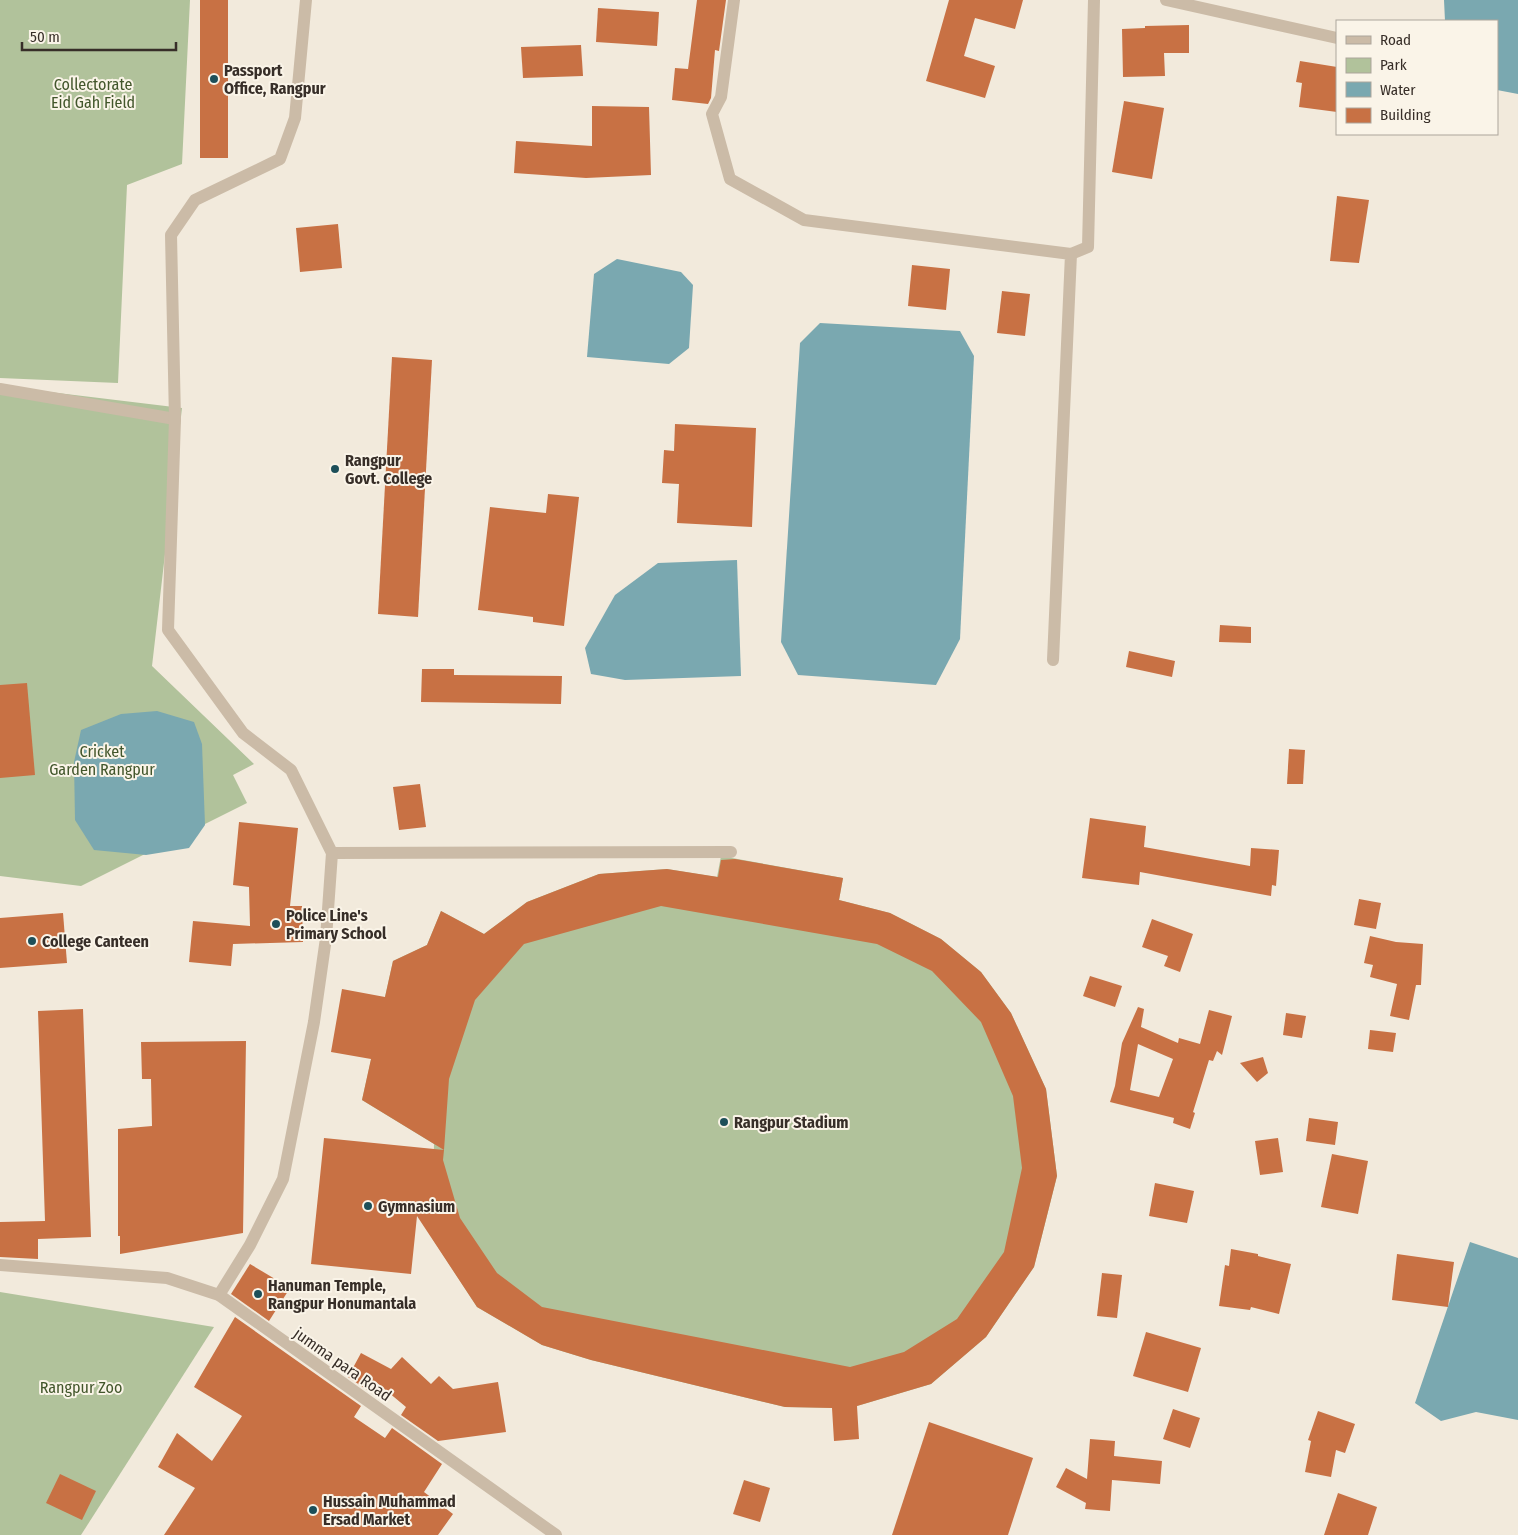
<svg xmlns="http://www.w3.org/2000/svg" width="1518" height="1535" font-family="'Fira Sans Condensed',sans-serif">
	<rect width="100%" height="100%" fill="#f2eadc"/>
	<!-- green -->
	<g fill="#b1c29b">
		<path d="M 0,0 L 190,0 L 182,164 L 127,185 L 118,383 L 0,378 Z"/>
		<path d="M 0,386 L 182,408 L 152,666 L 254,764 L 233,775 L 247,803 L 81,886 L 0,876 Z"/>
		<path d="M 721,856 L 843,878 L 839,900 L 890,913 L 941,939 L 981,972 L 1011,1013 L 1046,1089 L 1057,1176 L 1034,1267 L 986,1337 L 931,1384 L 850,1408 L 785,1407 L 591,1360 L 542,1345 L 477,1307 L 432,1238 L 434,1144 L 362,1100 L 393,961 L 427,945 L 441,911 L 484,934 L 527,902 L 599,874 L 667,869 L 717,877 Z"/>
		<path d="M 0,1292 L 214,1327 L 81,1535 L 0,1535 Z"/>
	</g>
	<!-- water -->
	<g fill="#7aa8b0">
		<path d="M 1444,0 L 1518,0 L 1518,94 L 1497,90 L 1497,21 L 1445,21 Z"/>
		<path d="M 617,259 L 681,272 L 693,285 L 689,348 L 669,364 L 587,357 L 594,274 Z"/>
		<path d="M 820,323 L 960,331 L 974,356 L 960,639 L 936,685 L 798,675 L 781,642 L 800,343 Z"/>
		<path d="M 737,560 L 741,676 L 625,680 L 591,674 L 585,648 L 615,595 L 658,563 Z"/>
		<path d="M 157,711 L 194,722 L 202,744 L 205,825 L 189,848 L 146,855 L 94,850 L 75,820 L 74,762 L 81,730 L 121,714 Z"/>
		<path d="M 1470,1242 L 1518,1258 L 1518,1420 L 1476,1412 L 1441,1421 L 1415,1403 Z"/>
	</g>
	<!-- building -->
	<g fill="#c87144" fill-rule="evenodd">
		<rect x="200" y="0" width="28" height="158"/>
		<path d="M 697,0 L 726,0 L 719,51 L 715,50 L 711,98 L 708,104 L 672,100 L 675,68 L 688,69 Z"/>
		<path d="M 949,0 L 1023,0 L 1015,29 L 975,18 L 964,56 L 995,66 L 985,98 L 926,81 Z"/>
		<path d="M 598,8 L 659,12 L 657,46 L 596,42 Z"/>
		<path d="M 1189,25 L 1189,53 L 1164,53 L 1165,76 L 1123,77 L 1122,29 L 1145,28 L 1145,26 Z"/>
		<path d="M 581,45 L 583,76 L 523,78 L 521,47 Z"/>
		<path d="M 1300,61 L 1337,67 L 1337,112 L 1299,107 L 1302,83 L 1296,82 Z"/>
		<path d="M 1124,101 L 1164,108 L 1152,179 L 1112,172 Z"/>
		<path d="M 592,106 L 649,107 L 651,175 L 586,178 L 514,173 L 516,141 L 592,146 Z"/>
		<path d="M 1337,196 L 1369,200 L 1359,263 L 1330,261 Z"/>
		<path d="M 338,224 L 342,268 L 300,272 L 296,228 Z"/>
		<path d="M 912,265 L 950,269 L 946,310 L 908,306 Z"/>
		<path d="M 1002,291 L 1030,294 L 1025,336 L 997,333 Z"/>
		<path d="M 392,357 L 432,360 L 418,617 L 378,614 Z"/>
		<path d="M 675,424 L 756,428 L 752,527 L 677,523 L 679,484 L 662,483 L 664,450 L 674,451 Z"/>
		<path d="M 548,494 L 579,497 L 564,626 L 533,622 L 533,617 L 478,610 L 490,507 L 546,513 Z"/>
		<path d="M 1220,625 L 1251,627 L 1251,643 L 1219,642 Z"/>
		<path d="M 1129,651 L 1175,661 L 1172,677 L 1126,667 Z"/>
		<path d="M 422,669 L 454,669 L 454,675 L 562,676 L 561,704 L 421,702 Z"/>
		<path d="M 27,683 L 35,775 L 0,778 L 0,685 Z"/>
		<path d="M 1289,749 L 1305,750 L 1303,784 L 1287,784 Z"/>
		<path d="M 420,784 L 426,827 L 399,830 L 393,787 Z"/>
		<path d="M 1090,818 L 1146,826 L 1144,847 L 1250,866 L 1251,848 L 1279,850 L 1276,886 L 1272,885 L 1271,896 L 1140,872 L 1139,885 L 1082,878 Z"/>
		<path d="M 239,822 L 298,828 L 290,906 L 302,906 L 303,942 L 233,944 L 231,966 L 189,962 L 193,921 L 250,926 L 249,887 L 233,885 Z"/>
		<path d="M 735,859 L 843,878 L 839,900 L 890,913 L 941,939 L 981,972 L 1011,1013 L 1046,1089 L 1057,1176 L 1034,1267 L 986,1337 L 931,1384 L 857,1406 L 859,1439 L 834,1441 L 832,1408 L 785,1407 L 591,1360 L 542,1345 L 477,1307 L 417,1216 L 411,1274 L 311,1264 L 324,1138 L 444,1150 L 443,1160 L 460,1218 L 497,1273 L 542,1307 L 850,1367 L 904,1352 L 957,1319 L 1004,1252 L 1022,1168 L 1013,1096 L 981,1022 L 932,971 L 877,944 L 661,906 L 524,944 L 475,1000 L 449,1079 L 444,1150 L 362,1100 L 371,1059 L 331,1052 L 342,989 L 385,997 L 393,961 L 427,945 L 441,911 L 484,934 L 527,902 L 599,874 L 667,869 L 718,877 L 721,860 Z"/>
		<path d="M 1359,899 L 1381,903 L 1376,929 L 1354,925 Z"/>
		<path d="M 63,913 L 67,963 L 0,968 L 0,918 Z"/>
		<path d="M 1152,919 L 1193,934 L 1180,972 L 1164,966 L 1168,956 L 1142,947 Z"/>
		<path d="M 1370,936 L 1396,942 L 1423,944 L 1421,985 L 1416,985 L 1409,1020 L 1390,1016 L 1397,984 L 1370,977 L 1373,965 L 1364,963 Z"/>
		<path d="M 1090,976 L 1122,986 L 1115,1007 L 1083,996 Z"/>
		<path d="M 1138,1007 L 1144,1009 L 1141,1027 L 1178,1043 L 1179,1038 L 1200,1044 L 1209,1010 L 1232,1016 L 1222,1055 L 1217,1051 L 1213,1061 L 1209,1060 L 1193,1112 L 1195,1113 L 1190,1129 L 1173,1123 L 1174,1118 L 1110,1102 L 1115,1086 L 1122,1043 ZM 1138,1044 L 1173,1059 L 1159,1097 L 1130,1090 Z"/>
		<path d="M 83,1009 L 91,1237 L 38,1239 L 38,1259 L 0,1257 L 0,1222 L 45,1221 L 38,1011 Z"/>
		<path d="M 1286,1013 L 1306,1016 L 1302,1038 L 1283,1035 Z"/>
		<path d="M 1370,1030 L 1396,1033 L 1393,1052 L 1368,1049 Z"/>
		<path d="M 246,1041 L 243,1233 L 120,1254 L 120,1236 L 118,1236 L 118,1129 L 152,1126 L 151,1079 L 142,1079 L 141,1042 Z"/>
		<path d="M 1263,1057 L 1268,1073 L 1257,1082 L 1240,1063 Z"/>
		<path d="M 1309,1118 L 1338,1122 L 1335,1145 L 1306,1141 Z"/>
		<path d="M 1278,1138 L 1283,1172 L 1260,1175 L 1255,1141 Z"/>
		<path d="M 1332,1154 L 1368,1161 L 1358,1214 L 1321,1207 Z"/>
		<path d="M 1155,1183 L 1194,1191 L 1187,1223 L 1149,1216 Z"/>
		<path d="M 1231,1249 L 1258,1254 L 1258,1256 L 1291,1264 L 1279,1314 L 1251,1307 L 1250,1310 L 1219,1306 L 1225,1265 L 1229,1266 Z"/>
		<path d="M 1397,1254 L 1454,1262 L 1448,1307 L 1392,1300 Z"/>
		<path d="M 250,1264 L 290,1288 L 269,1321 L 231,1294 Z"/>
		<path d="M 1102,1273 L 1122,1275 L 1117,1318 L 1097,1316 Z"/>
		<path d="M 235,1317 L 361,1406 L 354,1417 L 385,1438 L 392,1428 L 442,1464 L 424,1492 L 453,1514 L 438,1535 L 164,1535 L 195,1488 L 158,1467 L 177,1433 L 212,1461 L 242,1416 L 194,1387 Z"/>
		<path d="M 1146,1332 L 1201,1348 L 1188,1392 L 1133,1376 Z"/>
		<path d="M 361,1353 L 391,1369 L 402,1357 L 431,1384 L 439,1376 L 453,1389 L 498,1382 L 506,1432 L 438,1441 L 401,1415 L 406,1407 L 376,1382 L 370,1392 L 348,1377 Z"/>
		<path d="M 1173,1409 L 1200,1418 L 1190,1448 L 1163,1439 Z"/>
		<path d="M 1318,1411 L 1355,1424 L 1345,1453 L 1336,1450 L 1331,1477 L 1305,1472 L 1311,1441 L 1308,1440 Z"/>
		<path d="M 929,1422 L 1033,1458 L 1008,1535 L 892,1535 Z"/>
		<path d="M 1090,1439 L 1115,1441 L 1114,1456 L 1162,1461 L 1160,1484 L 1112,1480 L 1110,1511 L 1085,1509 L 1086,1503 L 1056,1487 L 1066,1468 L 1087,1479 Z"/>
		<path d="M 60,1474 L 96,1491 L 82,1520 L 46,1503 Z"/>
		<path d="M 744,1480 L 770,1488 L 760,1522 L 733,1514 Z"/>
		<path d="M 1338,1493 L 1377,1507 L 1368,1535 L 1324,1535 Z"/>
	</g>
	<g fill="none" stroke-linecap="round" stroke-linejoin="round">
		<!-- street -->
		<g stroke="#cbbba7" stroke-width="12">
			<path d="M 734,0 L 721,97 L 712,114 L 730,179 L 804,220 L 1071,254 L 1053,660"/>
			<path d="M 1166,0 L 1337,38"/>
			<path d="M 1071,254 L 1088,247 L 1094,0"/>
			<path d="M 0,389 L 175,419"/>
			<path d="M 332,853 L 731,852"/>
			<path d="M 0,1265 L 167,1278 L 219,1295 L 556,1535"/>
			<path d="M 219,1295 L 250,1245 L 283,1179 L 314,1022 L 326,938 L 332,853 L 291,770 L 243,733 L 168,630 L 175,419 L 171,235 L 195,200 L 280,159 L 295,118 L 306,0"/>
		</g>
	</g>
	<!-- markers -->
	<g fill="#1d4f59" stroke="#faf4e8" stroke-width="2">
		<circle cx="214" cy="79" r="5"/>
		<circle cx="335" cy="469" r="5"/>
		<circle cx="276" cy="924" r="5"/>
		<circle cx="32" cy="941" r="5"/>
		<circle cx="724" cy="1122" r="5"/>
		<circle cx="368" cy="1206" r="5"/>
		<circle cx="258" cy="1294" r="5"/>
		<circle cx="313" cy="1510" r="5"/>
	</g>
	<g text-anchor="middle" stroke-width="4" stroke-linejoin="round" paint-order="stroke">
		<!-- poi labels -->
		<g font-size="16" font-weight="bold" fill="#372e28" stroke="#faf4e8" text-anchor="start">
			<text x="224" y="76">Passport<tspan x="224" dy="18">Office, Rangpur</tspan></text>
			<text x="345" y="466">Rangpur<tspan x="345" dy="18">Govt. College</tspan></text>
			<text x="286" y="921">Police Line's<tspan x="286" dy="18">Primary School</tspan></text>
			<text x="42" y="947">College Canteen</text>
			<text x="734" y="1128">Rangpur Stadium</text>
			<text x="378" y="1212">Gymnasium</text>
			<text x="268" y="1291">Hanuman Temple,<tspan x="268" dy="18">Rangpur Honumantala</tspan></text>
			<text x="323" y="1507">Hussain Muhammad<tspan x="323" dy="18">Ersad Market</tspan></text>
		</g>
		<!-- park labels -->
		<g font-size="16" fill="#42562b" stroke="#faf4e8">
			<text x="93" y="90">Collectorate<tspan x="93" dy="18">Eid Gah Field</tspan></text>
			<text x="102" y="757">Cricket<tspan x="102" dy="18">Garden Rangpur</tspan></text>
			<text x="81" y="1393">Rangpur Zoo</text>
		</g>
		<!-- street labels -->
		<g font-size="16" fill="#372e28" stroke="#faf4e8">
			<text transform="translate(343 1364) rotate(35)" y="6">jumma para Road</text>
		</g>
	</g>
	<!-- legend -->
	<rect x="1336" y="20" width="162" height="115" fill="#faf4e8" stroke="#aca59b"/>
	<rect x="1346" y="36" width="25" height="8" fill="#cbbba7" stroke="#aca59b"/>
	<text x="1380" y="45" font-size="15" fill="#372e28">Road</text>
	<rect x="1346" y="58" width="25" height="15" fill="#b1c29b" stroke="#aca59b"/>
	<text x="1380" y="70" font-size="15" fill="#372e28">Park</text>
	<rect x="1346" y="82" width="25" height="15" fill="#7aa8b0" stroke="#aca59b"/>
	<text x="1380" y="95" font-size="15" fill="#372e28">Water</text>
	<rect x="1346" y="108" width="25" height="15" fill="#c87144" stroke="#aca59b"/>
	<text x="1380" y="120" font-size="15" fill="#372e28">Building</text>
	<!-- scale -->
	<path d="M22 42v8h154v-8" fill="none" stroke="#372e28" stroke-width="2.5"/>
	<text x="30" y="42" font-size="15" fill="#372e28" stroke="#faf4e8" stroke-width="4" paint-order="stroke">50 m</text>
</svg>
